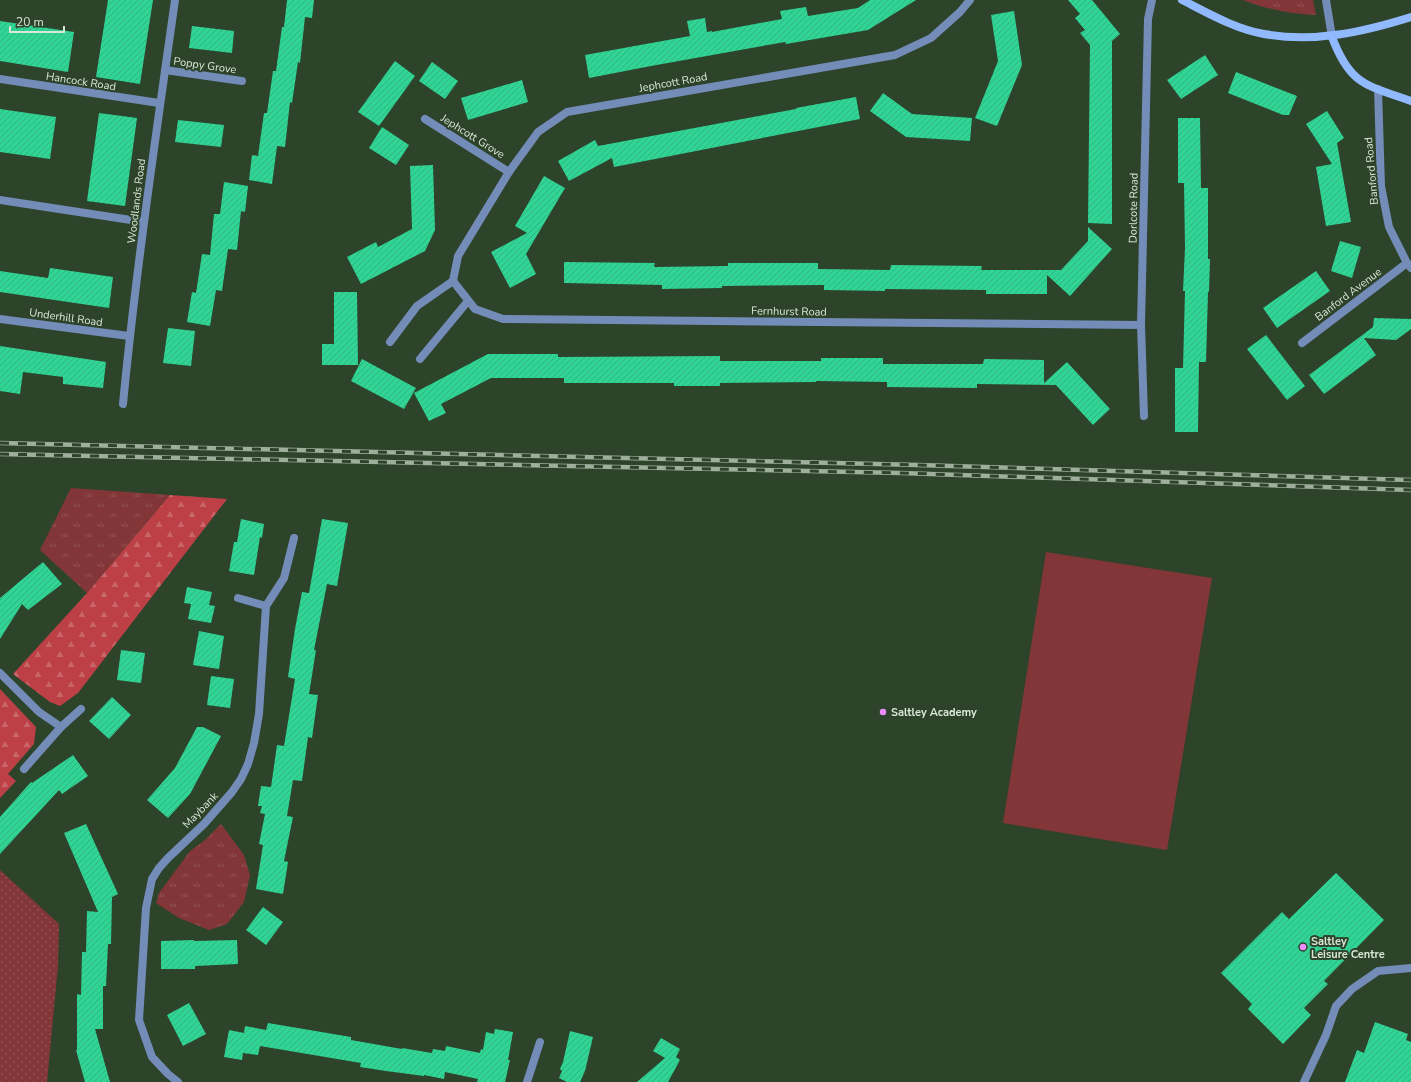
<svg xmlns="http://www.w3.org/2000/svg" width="1411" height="1082" font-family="'Nunito Sans',sans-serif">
	<defs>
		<pattern id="grass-tufts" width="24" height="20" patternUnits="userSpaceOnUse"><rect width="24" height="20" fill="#833637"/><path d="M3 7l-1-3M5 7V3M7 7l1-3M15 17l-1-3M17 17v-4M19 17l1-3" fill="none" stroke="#945353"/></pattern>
		<pattern id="forest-firs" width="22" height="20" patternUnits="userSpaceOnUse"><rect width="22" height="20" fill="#bd4046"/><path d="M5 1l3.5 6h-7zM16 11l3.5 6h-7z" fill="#c86569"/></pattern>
		<pattern id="garden-dots" width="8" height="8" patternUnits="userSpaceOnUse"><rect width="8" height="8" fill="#833637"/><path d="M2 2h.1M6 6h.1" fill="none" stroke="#945353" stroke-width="1.8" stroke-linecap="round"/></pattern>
		<pattern id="building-hatch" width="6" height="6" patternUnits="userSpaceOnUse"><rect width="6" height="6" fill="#30d595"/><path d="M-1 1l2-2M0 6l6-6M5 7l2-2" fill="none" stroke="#34b180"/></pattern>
	</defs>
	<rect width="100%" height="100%" fill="#2d432a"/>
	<!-- grass -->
	<g fill="url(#grass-tufts)">
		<path d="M 1243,0 L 1313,0 L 1316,15 C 1291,14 1266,9 1243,0 Z"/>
		<path d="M 71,488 L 170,495 L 87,593 L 40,550 Z"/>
		<path d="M 221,824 L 244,855 L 250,875 L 244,902 L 227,924 L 209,930 L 179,918 L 156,903 L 159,893 L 190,851 L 205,840 Z"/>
	</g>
	<!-- forest -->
	<g fill="url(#forest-firs)">
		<path d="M 170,495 L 227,499 L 78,693 L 60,706 L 50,702 L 13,674 L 87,593 Z"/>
		<path d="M 0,689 L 36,727 L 34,744 L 8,774 L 16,781 L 0,798 Z"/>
	</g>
	<!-- garden -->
	<path fill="url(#garden-dots)" d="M 0,870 L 59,924 L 58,966 L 47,1082 L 0,1082 Z"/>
	<!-- pitch -->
	<path fill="#833637" d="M 1046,552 L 1212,578 L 1167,850 L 1003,823 Z"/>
	<!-- building -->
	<g fill="url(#building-hatch)">
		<path d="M 108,0 L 153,0 L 140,84 L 96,77 Z"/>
		<path d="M 287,0 L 314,0 L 312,18 L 305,17 L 300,63 L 298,62 L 292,103 L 290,102 L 285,147 L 277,146 L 272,184 L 249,180 L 252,155 L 258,156 L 264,113 L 267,113 L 273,71 L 276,71 L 282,27 L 284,27 Z"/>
		<path d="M 870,0 L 916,0 L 868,30 L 786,44 L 785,42 L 651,66 L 589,78 L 585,55 L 690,36 L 687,21 L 705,18 L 707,32 L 712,31 L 712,32 L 782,19 L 780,11 L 806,7 L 808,16 L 858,8 Z"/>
		<path d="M 1068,0 L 1092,0 L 1120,34 L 1112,41 L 1112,224 L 1088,223 L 1090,45 L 1080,33 L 1085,30 L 1075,18 L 1080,14 Z"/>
		<path d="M 1014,11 L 1022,65 L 997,126 L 975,118 L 998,61 L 991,15 Z"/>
		<path d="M 0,21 L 74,32 L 68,72 L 0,61 Z"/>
		<path d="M 192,26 L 234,31 L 232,53 L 189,48 Z"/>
		<path d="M 1205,55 L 1218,75 L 1181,99 L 1167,80 Z"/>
		<path d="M 395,61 L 415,76 L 379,126 L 358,112 Z"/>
		<path d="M 432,62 L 458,81 L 445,99 L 419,81 Z"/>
		<path d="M 1236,72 L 1297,96 L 1289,115 L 1283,115 L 1228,93 Z"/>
		<path d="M 522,80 L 528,102 L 468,120 L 461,98 Z"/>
		<path d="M 883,93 L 912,114 L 972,118 L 970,141 L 906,137 L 870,111 Z"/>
		<path d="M 856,97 L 860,119 L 614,167 L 612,158 L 569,181 L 558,161 L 595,140 L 598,146 L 796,109 L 796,108 Z"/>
		<path d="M 0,109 L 56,117 L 50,159 L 0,152 Z"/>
		<path d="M 1327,111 L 1344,138 L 1337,143 L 1351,222 L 1326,226 L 1316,167 L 1332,164 L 1306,124 Z"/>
		<path d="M 99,113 L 137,118 L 125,206 L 87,201 Z"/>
		<path d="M 1178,118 L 1200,118 L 1201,188 L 1208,188 L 1208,259 L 1210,259 L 1209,292 L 1208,292 L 1206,362 L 1199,362 L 1198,432 L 1175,432 L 1175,368 L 1183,368 L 1185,291 L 1183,291 L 1185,248 L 1184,183 L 1178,183 Z"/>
		<path d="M 178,120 L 224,125 L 221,147 L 175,142 Z"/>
		<path d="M 382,127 L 409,145 L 396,165 L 369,148 Z"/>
		<path d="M 433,165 L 435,230 L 425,251 L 361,284 L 347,257 L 376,242 L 378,247 L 412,229 L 410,166 Z"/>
		<path d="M 544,176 L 565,188 L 526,254 L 536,274 L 510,288 L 491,252 L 527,233 L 515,226 Z"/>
		<path d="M 224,182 L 248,186 L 245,212 L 241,211 L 237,250 L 228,249 L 222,291 L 216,290 L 210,326 L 187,322 L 192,292 L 196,293 L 202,254 L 210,255 L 214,214 L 220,214 Z"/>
		<path d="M 1088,227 L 1112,249 L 1070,296 L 1047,275 L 1047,294 L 986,294 L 986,290 L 885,289 L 885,291 L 824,290 L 824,285 L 722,286 L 722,288 L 662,289 L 662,285 L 564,283 L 564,262 L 655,263 L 654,267 L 728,266 L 728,263 L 818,263 L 818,269 L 890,270 L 891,265 L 982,266 L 981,270 L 1061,270 L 1088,241 Z"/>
		<path d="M 1340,241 L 1361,247 L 1352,278 L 1331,271 Z"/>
		<path d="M 50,268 L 113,277 L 109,308 L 0,292 L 0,271 L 48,278 Z"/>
		<path d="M 1316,271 L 1330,291 L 1277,328 L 1263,308 Z"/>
		<path d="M 334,292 L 357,292 L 358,365 L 322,365 L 322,344 L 334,344 Z"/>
		<path d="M 1374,318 L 1411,319 L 1411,329 L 1396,340 L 1364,338 L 1376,355 L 1324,394 L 1309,375 L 1373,327 Z"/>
		<path d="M 168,328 L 195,331 L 191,366 L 163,363 Z"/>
		<path d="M 1266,335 L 1305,386 L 1287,400 L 1247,349 Z"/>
		<path d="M 0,346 L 106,362 L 103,388 L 63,384 L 63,377 L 23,372 L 20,394 L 0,391 Z"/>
		<path d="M 488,354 L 558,354 L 558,357 L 720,356 L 720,361 L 821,361 L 821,358 L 883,358 L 883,364 L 983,364 L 984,359 L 1044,360 L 1044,383 L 1067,362 L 1110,409 L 1093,425 L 1056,385 L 977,384 L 977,388 L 887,387 L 887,382 L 816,381 L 816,382 L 720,383 L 720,386 L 674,386 L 674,383 L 564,383 L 564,378 L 491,378 L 441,404 L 446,413 L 429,421 L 414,393 Z"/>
		<path d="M 362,359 L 416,388 L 404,409 L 351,381 Z"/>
		<path d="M 241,519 L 264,524 L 262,538 L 260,537 L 254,575 L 229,571 L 234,542 L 237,542 Z"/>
		<path d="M 322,519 L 348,523 L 337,586 L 327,584 L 314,650 L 316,650 L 309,694 L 318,695 L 312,738 L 308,737 L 302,781 L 293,780 L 287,816 L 293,817 L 284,861 L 288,862 L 283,894 L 256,889 L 263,845 L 259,844 L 265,814 L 260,813 L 262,806 L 258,806 L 261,786 L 271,787 L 277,745 L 284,746 L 295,679 L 288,677 L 295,629 L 302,592 L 309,593 Z"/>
		<path d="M 43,562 L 62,584 L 28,610 L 22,604 L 0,639 L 0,598 Z"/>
		<path d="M 187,587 L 212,592 L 209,605 L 215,606 L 211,623 L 188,619 L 191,604 L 184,603 Z"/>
		<path d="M 199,631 L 224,636 L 219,669 L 193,665 Z"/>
		<path d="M 121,650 L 145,653 L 141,683 L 117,680 Z"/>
		<path d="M 211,676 L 234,679 L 230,708 L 207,705 Z"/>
		<path d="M 112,697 L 131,715 L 109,739 L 89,721 Z"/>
		<path d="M 197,727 L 203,727 L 221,736 L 190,794 L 168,818 L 147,800 L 175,768 Z"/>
		<path d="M 73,755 L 88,776 L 62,794 L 59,790 L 0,854 L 0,817 L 31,782 L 32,783 Z"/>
		<path d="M 86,824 L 118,894 L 112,897 L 111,944 L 108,944 L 106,986 L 103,986 L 103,1029 L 95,1029 L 110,1082 L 85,1082 L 76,1050 L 77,1050 L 77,994 L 81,995 L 82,952 L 86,952 L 87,911 L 98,912 L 64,833 Z"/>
		<path d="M 1336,873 L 1384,920 L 1324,981 L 1328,984 L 1304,1008 L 1311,1015 L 1283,1044 L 1248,1009 L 1252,1004 L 1221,973 L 1282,912 L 1289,919 Z"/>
		<path d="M 263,907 L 283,922 L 266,945 L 246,930 Z"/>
		<path d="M 194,940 L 194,941 L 237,940 L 238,964 L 195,966 L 195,969 L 161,969 L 161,941 Z"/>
		<path d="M 189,1003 L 206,1034 L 183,1046 L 167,1015 Z"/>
		<path d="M 1375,1022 L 1408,1034 L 1406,1040 L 1411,1042 L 1411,1082 L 1345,1082 L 1357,1050 L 1364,1053 Z"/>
		<path d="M 268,1023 L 351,1037 L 351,1040 L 402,1049 L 402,1048 L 432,1053 L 433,1049 L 445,1051 L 446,1046 L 480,1053 L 481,1049 L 483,1050 L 486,1032 L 494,1034 L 495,1029 L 513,1032 L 508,1060 L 510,1060 L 505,1082 L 477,1082 L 478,1079 L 445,1072 L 444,1079 L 424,1075 L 424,1076 L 386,1071 L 360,1067 L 361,1063 L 260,1046 L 258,1055 L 243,1053 L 242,1060 L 224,1057 L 229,1030 L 244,1033 L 245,1026 L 266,1030 Z"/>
		<path d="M 570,1031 L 593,1037 L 585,1071 L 580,1082 L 567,1082 L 559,1078 L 562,1071 L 560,1069 L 563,1062 Z"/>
		<path d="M 661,1038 L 680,1049 L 676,1057 L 680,1060 L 668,1082 L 637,1082 L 665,1058 L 653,1051 Z"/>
	</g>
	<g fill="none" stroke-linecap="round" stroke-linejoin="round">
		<!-- street -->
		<g stroke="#738cb8" stroke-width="8">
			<path d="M 1326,0 L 1332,37"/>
			<path d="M 165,70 L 242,81"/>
			<path d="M 0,79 L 159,103"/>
			<path d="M 1378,89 L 1381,186 L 1389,227 L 1407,263 L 1411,268"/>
			<path d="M 425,119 L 509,172"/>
			<path d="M 0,200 L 144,222"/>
			<path d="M 453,281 L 475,309 L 503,319 L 1141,325"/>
			<path d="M 453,281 L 458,256 L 509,172 L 538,132 L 567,112 L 895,55 L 931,38 L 960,12 L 970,0"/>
			<path d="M 0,319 L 129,336"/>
			<path d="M 390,342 L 417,306 L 453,281"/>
			<path d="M 1302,343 L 1407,263"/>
			<path d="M 420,359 L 468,301"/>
			<path d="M 123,404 C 136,269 156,135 175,0"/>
			<path d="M 1144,416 L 1141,325 L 1148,19 L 1152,0"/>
			<path d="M 238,598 L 266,606"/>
			<path d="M 0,673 L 39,712 L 61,727 L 81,709"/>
			<path d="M 24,769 L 61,727"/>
			<path d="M 178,1082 L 168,1074 L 152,1057 L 139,1020 L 146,908 L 152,879 L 159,868 L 168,858 L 204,824 L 232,792 L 241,779 L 248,764 L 254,743 L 259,714 L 266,606 L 284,578 L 294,538"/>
			<path d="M 527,1082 L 540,1042"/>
			<path d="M 1304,1082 L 1326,1035 L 1336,1006 L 1352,989 L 1378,971 L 1411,968"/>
		</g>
		<!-- secondary -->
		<g stroke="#91b9fe" stroke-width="8">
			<path d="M 1182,0 C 1208,13 1235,29 1264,34 C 1315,43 1363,32 1411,17"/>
			<path d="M 1332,37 C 1350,85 1366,85 1411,101"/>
		</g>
		<defs>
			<g id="rail">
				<path d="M 0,443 L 918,465 L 1411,480"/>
				<path d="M 0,454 L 901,473 L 1411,490"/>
			</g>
		</defs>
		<!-- rail casing -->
		<use href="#rail" stroke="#9eaf9c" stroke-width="4.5"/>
		<!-- rail -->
		<use href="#rail" stroke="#2d432a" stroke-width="3" stroke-dasharray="9" stroke-linecap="butt"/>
	</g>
	<!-- markers -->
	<g fill="#eb8dfc" stroke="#2d432a" stroke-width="1.5">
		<circle cx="883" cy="712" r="4"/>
		<circle cx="1303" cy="947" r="4"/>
	</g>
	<g text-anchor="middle" stroke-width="4" stroke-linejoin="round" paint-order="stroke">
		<!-- street labels -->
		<g font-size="11" fill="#d9e7d7" stroke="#2d432a">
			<text transform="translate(205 65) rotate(8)" y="4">Poppy Grove</text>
			<text transform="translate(81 81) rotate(9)" y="4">Hancock Road</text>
			<text transform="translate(673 82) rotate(-10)" y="4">Jephcott Road</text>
			<text transform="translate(473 136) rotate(32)" y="4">Jephcott Grove</text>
			<text transform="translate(1371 171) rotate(-95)" y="4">Banford Road</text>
			<text transform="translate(136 201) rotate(-83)" y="4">Woodlands Road</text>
			<text transform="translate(1133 208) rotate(-89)" y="4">Dorlcote Road</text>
			<text transform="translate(1348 294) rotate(-37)" y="4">Banford Avenue</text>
			<text transform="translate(789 311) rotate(1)" y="4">Fernhurst Road</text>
			<text transform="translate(66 317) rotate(8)" y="4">Underhill Road</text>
			<text transform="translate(200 810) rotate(-46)" y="4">Maybank</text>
		</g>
		<!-- poi labels -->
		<g font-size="11" font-weight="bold" fill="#d9e7d7" stroke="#2d432a" text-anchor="start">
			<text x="891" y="716">Saltley Academy</text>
			<text x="1311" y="945">Saltley<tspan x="1311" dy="13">Leisure Centre</tspan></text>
		</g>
	</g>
	<!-- scale -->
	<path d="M10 26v6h54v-6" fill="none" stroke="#d9e7d7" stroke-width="2"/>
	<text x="16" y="26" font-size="12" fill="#d9e7d7" stroke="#2d432a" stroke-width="3" paint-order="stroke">20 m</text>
</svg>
